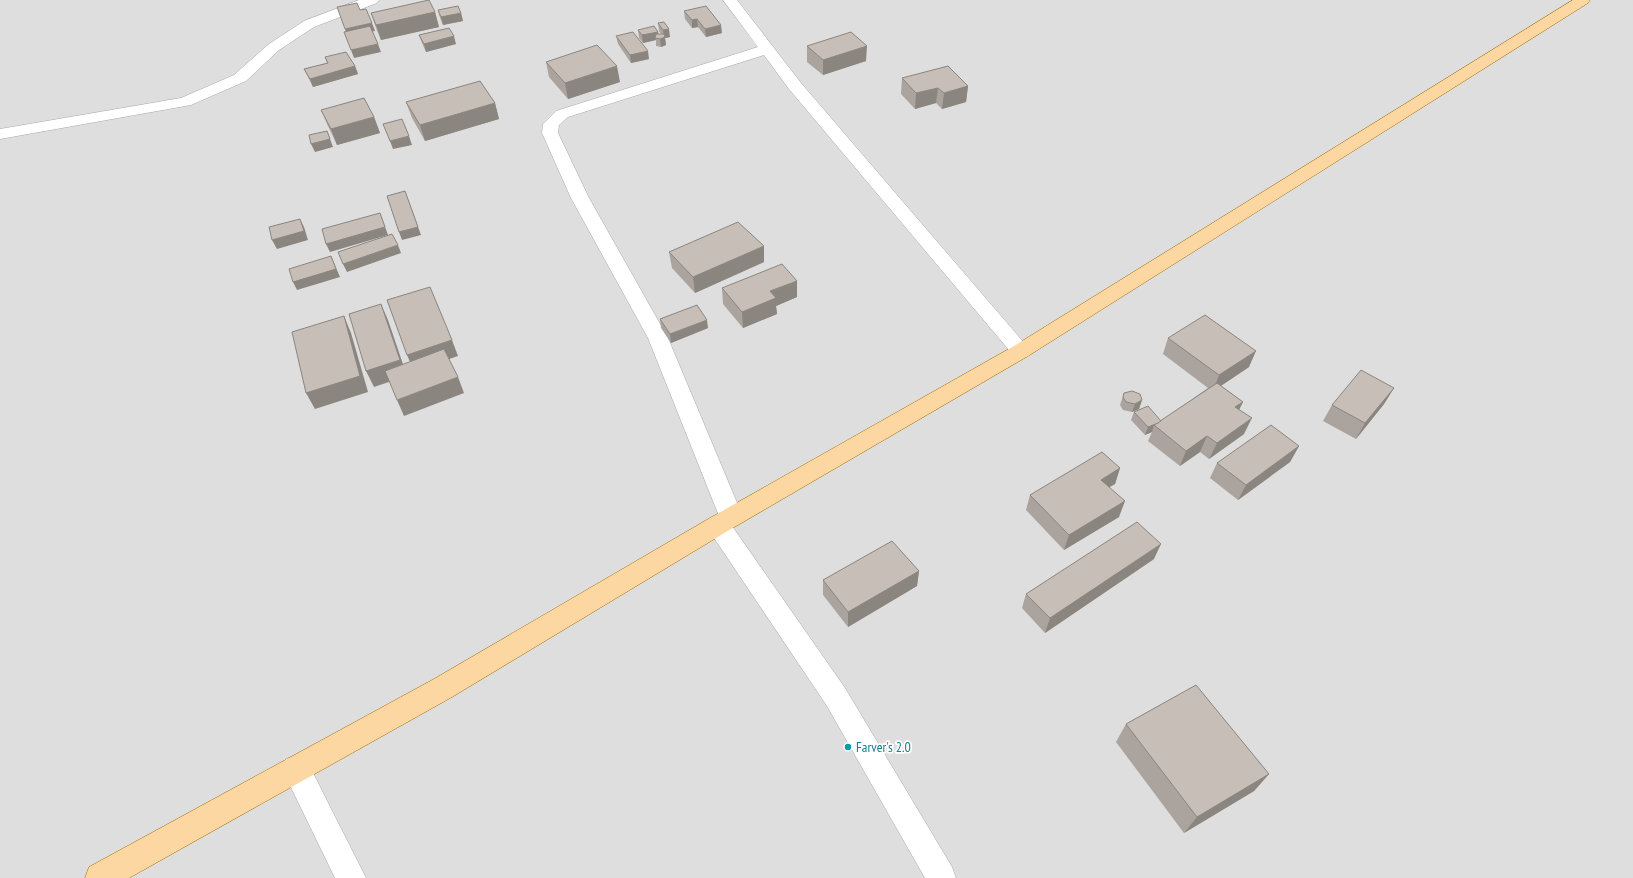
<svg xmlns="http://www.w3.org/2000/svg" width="1633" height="878" font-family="'PT Sans Narrow',sans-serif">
	<rect width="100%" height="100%" fill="#f2efe8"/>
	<!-- residential -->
	<rect fill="#dfdede" x="0" y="0" width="1633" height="878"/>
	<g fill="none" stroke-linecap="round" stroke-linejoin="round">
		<defs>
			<g id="minor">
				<path d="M 359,0 L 379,0 L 377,3 L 314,27 L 279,50 L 246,81 L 191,105 L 0,139 L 0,129 L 181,98 L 234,75 L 269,44 L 304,21 Z"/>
				<path d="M 723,0 L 737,0 L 801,83 L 1031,351 L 1028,356 L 1021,358 L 1014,356 L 789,89 L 764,55 L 568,117 L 559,125 L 558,133 L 589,198 L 668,338 L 743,517 L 739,524 L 732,526 L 845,688 L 952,867 L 956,878 L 925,878 L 827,706 L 710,532 L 706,525 L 710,518 L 719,516 L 648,338 L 571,198 L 542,133 L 543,124 L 556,111 L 758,47 Z"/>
				<path d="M 296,756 L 306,759 L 366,878 L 335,878 L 282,769 L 286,759 Z"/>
			</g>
			<path id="primary" d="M 1573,0 L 1590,0 L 1588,3 L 1028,356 L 726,532 L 452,697 L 129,878 L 85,878 L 89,867 L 434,679 L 710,518 L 1014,346 Z"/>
		</defs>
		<!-- minor casing -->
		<use href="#minor" stroke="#a8a8a8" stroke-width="1"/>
		<!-- primary casing -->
		<use href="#primary" stroke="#9f6c00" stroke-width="1"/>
		<!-- minor -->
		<use href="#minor" fill="#fff" fill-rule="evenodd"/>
		<!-- primary -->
		<use href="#primary" fill="#fdd7a2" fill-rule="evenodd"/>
	</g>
	<!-- wall -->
	<g fill="#aba39d">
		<path d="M 438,10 L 461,13 L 463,21 L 443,25 L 440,18 Z"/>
		<path d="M 684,11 L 722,33 L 706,37 L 698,27 L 692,28 L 685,19 Z"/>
		<path d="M 435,12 L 439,27 L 381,40 L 376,28 L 371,13 Z"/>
		<path d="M 658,23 L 670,37 L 665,38 L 666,45 L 661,47 L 656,46 L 656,40 L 643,43 L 639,38 L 638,30 L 658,32 L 659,34 L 661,34 L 659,31 Z"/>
		<path d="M 419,35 L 456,44 L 426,52 L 422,43 Z"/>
		<path d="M 616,36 L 649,59 L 631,63 L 618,44 Z"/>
		<path d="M 807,46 L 866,61 L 823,75 L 807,62 Z"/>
		<path d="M 325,57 L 355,66 L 358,74 L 313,87 L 304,69 L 327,63 Z"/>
		<path d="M 546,62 L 620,82 L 568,99 L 549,77 Z"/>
		<path d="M 902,78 L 968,86 L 966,102 L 942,109 L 936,103 L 915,109 L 901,94 Z"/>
		<path d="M 406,102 L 495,103 L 499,119 L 425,141 L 412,118 Z"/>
		<path d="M 321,110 L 374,117 L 380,133 L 337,145 L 328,126 Z"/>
		<path d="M 669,252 L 764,262 L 695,293 L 672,268 Z"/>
		<path d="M 722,288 L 797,297 L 776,306 L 777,314 L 743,328 L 723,304 Z"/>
		<path d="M 660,319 L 708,328 L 671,343 L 661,328 Z"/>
		<path d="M 1168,338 L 1249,367 L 1221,386 L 1243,402 L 1239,409 L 1244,434 L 1209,459 L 1200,452 L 1180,466 L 1148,441 L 1152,432 L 1145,435 L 1131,420 L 1134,412 L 1161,421 L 1208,388 L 1163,354 Z"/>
		<path d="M 1394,388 L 1384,404 L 1356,439 L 1323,421 L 1332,405 Z"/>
		<path d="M 1124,393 L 1142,400 L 1139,409 L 1132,412 L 1123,410 L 1120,405 Z"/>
		<path d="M 1299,446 L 1290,462 L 1238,500 L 1210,478 L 1217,463 Z"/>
		<path d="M 1120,468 L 1115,484 L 1109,487 L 1119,517 L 1064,550 L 1026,510 L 1030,495 Z"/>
		<path d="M 1154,559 L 1045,633 L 1022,608 L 1026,594 Z"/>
		<path d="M 919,571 L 917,586 L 848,627 L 823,595 L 823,580 Z"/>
		<path d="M 1126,724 L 1269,774 L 1254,791 L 1184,833 L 1116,742 Z"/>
	</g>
	<!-- shaded-wall -->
	<g fill="#8b8580">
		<path d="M 435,12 L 439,27 L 381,40 L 376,25 Z"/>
		<path d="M 461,13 L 463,21 L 443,25 L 441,17 Z"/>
		<path d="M 697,19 L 698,27 L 692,28 L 692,20 Z"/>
		<path d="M 372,23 L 375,31 L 348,37 L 345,29 Z"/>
		<path d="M 721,25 L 722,33 L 706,37 L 705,29 Z"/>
		<path d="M 669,29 L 670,37 L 665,38 L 666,45 L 661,47 L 660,39 L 664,37 L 663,30 Z"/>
		<path d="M 658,32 L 659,38 L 655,38 L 656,40 L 643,43 L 642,35 Z"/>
		<path d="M 454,36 L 456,44 L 426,52 L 424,44 Z"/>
		<path d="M 378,44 L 381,52 L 354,58 L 351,50 Z"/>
		<path d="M 867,46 L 866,61 L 823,75 L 823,60 Z"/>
		<path d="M 648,51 L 649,59 L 631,63 L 630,55 Z"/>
		<path d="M 355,66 L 358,74 L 313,87 L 310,79 Z"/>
		<path d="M 617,66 L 620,82 L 568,99 L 565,83 Z"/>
		<path d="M 968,86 L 966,102 L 942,109 L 944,93 Z"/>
		<path d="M 938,88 L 936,103 L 915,109 L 916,93 Z"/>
		<path d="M 495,103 L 499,119 L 425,141 L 420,125 Z"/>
		<path d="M 374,117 L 380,133 L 337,145 L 331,129 Z"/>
		<path d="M 327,131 L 333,147 L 315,152 L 311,144 Z"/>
		<path d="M 409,136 L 412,145 L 393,149 L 390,141 Z"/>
		<path d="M 405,191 L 421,235 L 402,240 L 399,232 Z"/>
		<path d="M 380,213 L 388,235 L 330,252 L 326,244 Z"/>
		<path d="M 300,219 L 304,227 L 308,240 L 277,249 L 272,240 Z"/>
		<path d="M 398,245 L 401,253 L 347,272 L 343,264 Z"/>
		<path d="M 764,246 L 764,262 L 695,293 L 693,277 Z"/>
		<path d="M 331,256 L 340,277 L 297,290 L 293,282 Z"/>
		<path d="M 797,281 L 797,297 L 776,306 L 777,314 L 743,328 L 742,312 L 770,291 Z"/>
		<path d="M 381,304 L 388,320 L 407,376 L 374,387 L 366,371 Z"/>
		<path d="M 344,316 L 351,333 L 368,392 L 315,409 L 306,393 Z"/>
		<path d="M 707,320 L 708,328 L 671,343 L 670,334 Z"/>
		<path d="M 452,340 L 458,356 L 414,371 L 407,355 Z"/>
		<path d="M 1256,351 L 1249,367 L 1213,391 L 1219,375 Z"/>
		<path d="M 458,377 L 464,393 L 404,416 L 397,400 Z"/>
		<path d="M 1394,388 L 1384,404 L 1356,439 L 1365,423 Z"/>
		<path d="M 1142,400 L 1139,409 L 1132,412 L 1135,404 Z"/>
		<path d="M 1243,402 L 1235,418 L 1235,407 Z"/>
		<path d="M 1252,418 L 1244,434 L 1209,459 L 1217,443 Z"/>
		<path d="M 1162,421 L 1154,425 L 1152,432 L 1145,435 L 1148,427 Z"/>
		<path d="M 1207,436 L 1200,452 L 1180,466 L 1186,451 Z"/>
		<path d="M 1299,446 L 1290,462 L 1238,500 L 1246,485 Z"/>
		<path d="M 1120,468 L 1115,484 L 1096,495 L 1101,480 Z"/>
		<path d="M 1125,501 L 1119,517 L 1064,550 L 1069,535 Z"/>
		<path d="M 1161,544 L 1154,559 L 1045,633 L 1050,618 Z"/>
		<path d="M 919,571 L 917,586 L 848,627 L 848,612 Z"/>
		<path d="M 1269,774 L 1254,791 L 1184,833 L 1197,817 Z"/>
	</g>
	<!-- building -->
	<g fill="#c7beb7" stroke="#8b8580">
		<path d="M 429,0 L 435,12 L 376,25 L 371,13 Z"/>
		<path d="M 357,3 L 360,10 L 366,9 L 372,23 L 345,29 L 337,7 Z"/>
		<path d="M 458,6 L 461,13 L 441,17 L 438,10 Z"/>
		<path d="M 706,6 L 721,25 L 705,29 L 697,19 L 692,20 L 684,11 Z"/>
		<path d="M 664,22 L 669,29 L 663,30 L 658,23 Z"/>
		<path d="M 370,26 L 378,44 L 351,50 L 344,32 Z"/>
		<path d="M 654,26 L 658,32 L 642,35 L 638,30 Z"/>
		<path d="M 449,28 L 454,36 L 424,44 L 419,35 Z"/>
		<path d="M 633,32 L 648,51 L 630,55 L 616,36 Z"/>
		<path d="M 851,32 L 867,46 L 823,60 L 807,46 Z"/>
		<path d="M 656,34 L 664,34 L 665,37 L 660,39 L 655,38 Z"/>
		<path d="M 597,45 L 617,66 L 565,83 L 546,62 Z"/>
		<path d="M 346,52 L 355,66 L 310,79 L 304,69 L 328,63 L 325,57 Z"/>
		<path d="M 948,66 L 968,86 L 944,93 L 938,88 L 916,93 L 902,78 Z"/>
		<path d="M 480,81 L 495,103 L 420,125 L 406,102 Z"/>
		<path d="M 364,98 L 374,117 L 331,129 L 321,110 Z"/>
		<path d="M 402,119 L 409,136 L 390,141 L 383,124 Z"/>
		<path d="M 327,131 L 330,139 L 311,144 L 309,135 Z"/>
		<path d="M 405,191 L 418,227 L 399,232 L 387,196 Z"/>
		<path d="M 380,213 L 385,227 L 326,244 L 322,229 Z"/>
		<path d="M 300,219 L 304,231 L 272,240 L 269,227 Z"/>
		<path d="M 738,222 L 764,246 L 693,277 L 669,252 Z"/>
		<path d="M 392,234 L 398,245 L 343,264 L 338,252 Z"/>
		<path d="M 331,256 L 336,269 L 293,282 L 289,269 Z"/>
		<path d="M 782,264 L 797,281 L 770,291 L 776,298 L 742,312 L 722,288 Z"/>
		<path d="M 430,287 L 452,340 L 407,355 L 387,300 Z"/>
		<path d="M 381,304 L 400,360 L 366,371 L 349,314 Z"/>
		<path d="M 697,305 L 707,320 L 670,334 L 660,319 Z"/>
		<path d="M 1205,315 L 1256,351 L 1219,375 L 1168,338 Z"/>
		<path d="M 344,316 L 360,376 L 306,393 L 292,332 Z"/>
		<path d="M 444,349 L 458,377 L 397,400 L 385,371 Z"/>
		<path d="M 1361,370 L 1394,388 L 1365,423 L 1332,405 Z"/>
		<path d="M 1217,383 L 1243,402 L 1235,407 L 1252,418 L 1217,443 L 1207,436 L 1186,451 L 1154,425 Z"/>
		<path d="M 1132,391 L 1140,394 L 1142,400 L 1135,404 L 1126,402 L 1123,397 L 1124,393 Z"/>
		<path d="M 1148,406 L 1161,421 L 1158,423 L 1148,427 L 1134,412 Z"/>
		<path d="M 1271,425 L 1299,446 L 1246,485 L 1217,463 Z"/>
		<path d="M 1102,452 L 1120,468 L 1101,480 L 1125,501 L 1069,535 L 1030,495 Z"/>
		<path d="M 1137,522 L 1161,544 L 1050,618 L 1026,594 Z"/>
		<path d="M 892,541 L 919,571 L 848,612 L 823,580 Z"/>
		<path d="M 1196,685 L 1269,774 L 1197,817 L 1126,724 Z"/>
	</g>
	<!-- markers -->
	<circle fill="#0f9aa8" stroke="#fff" stroke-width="1.5" cx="848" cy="747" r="4"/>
	<g text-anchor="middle" stroke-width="3.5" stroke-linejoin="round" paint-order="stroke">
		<!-- near-culture labels -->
		<g font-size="14" fill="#0d838f" stroke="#fff" text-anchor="start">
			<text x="856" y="752">Farver's 2.0</text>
		</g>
	</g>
</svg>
